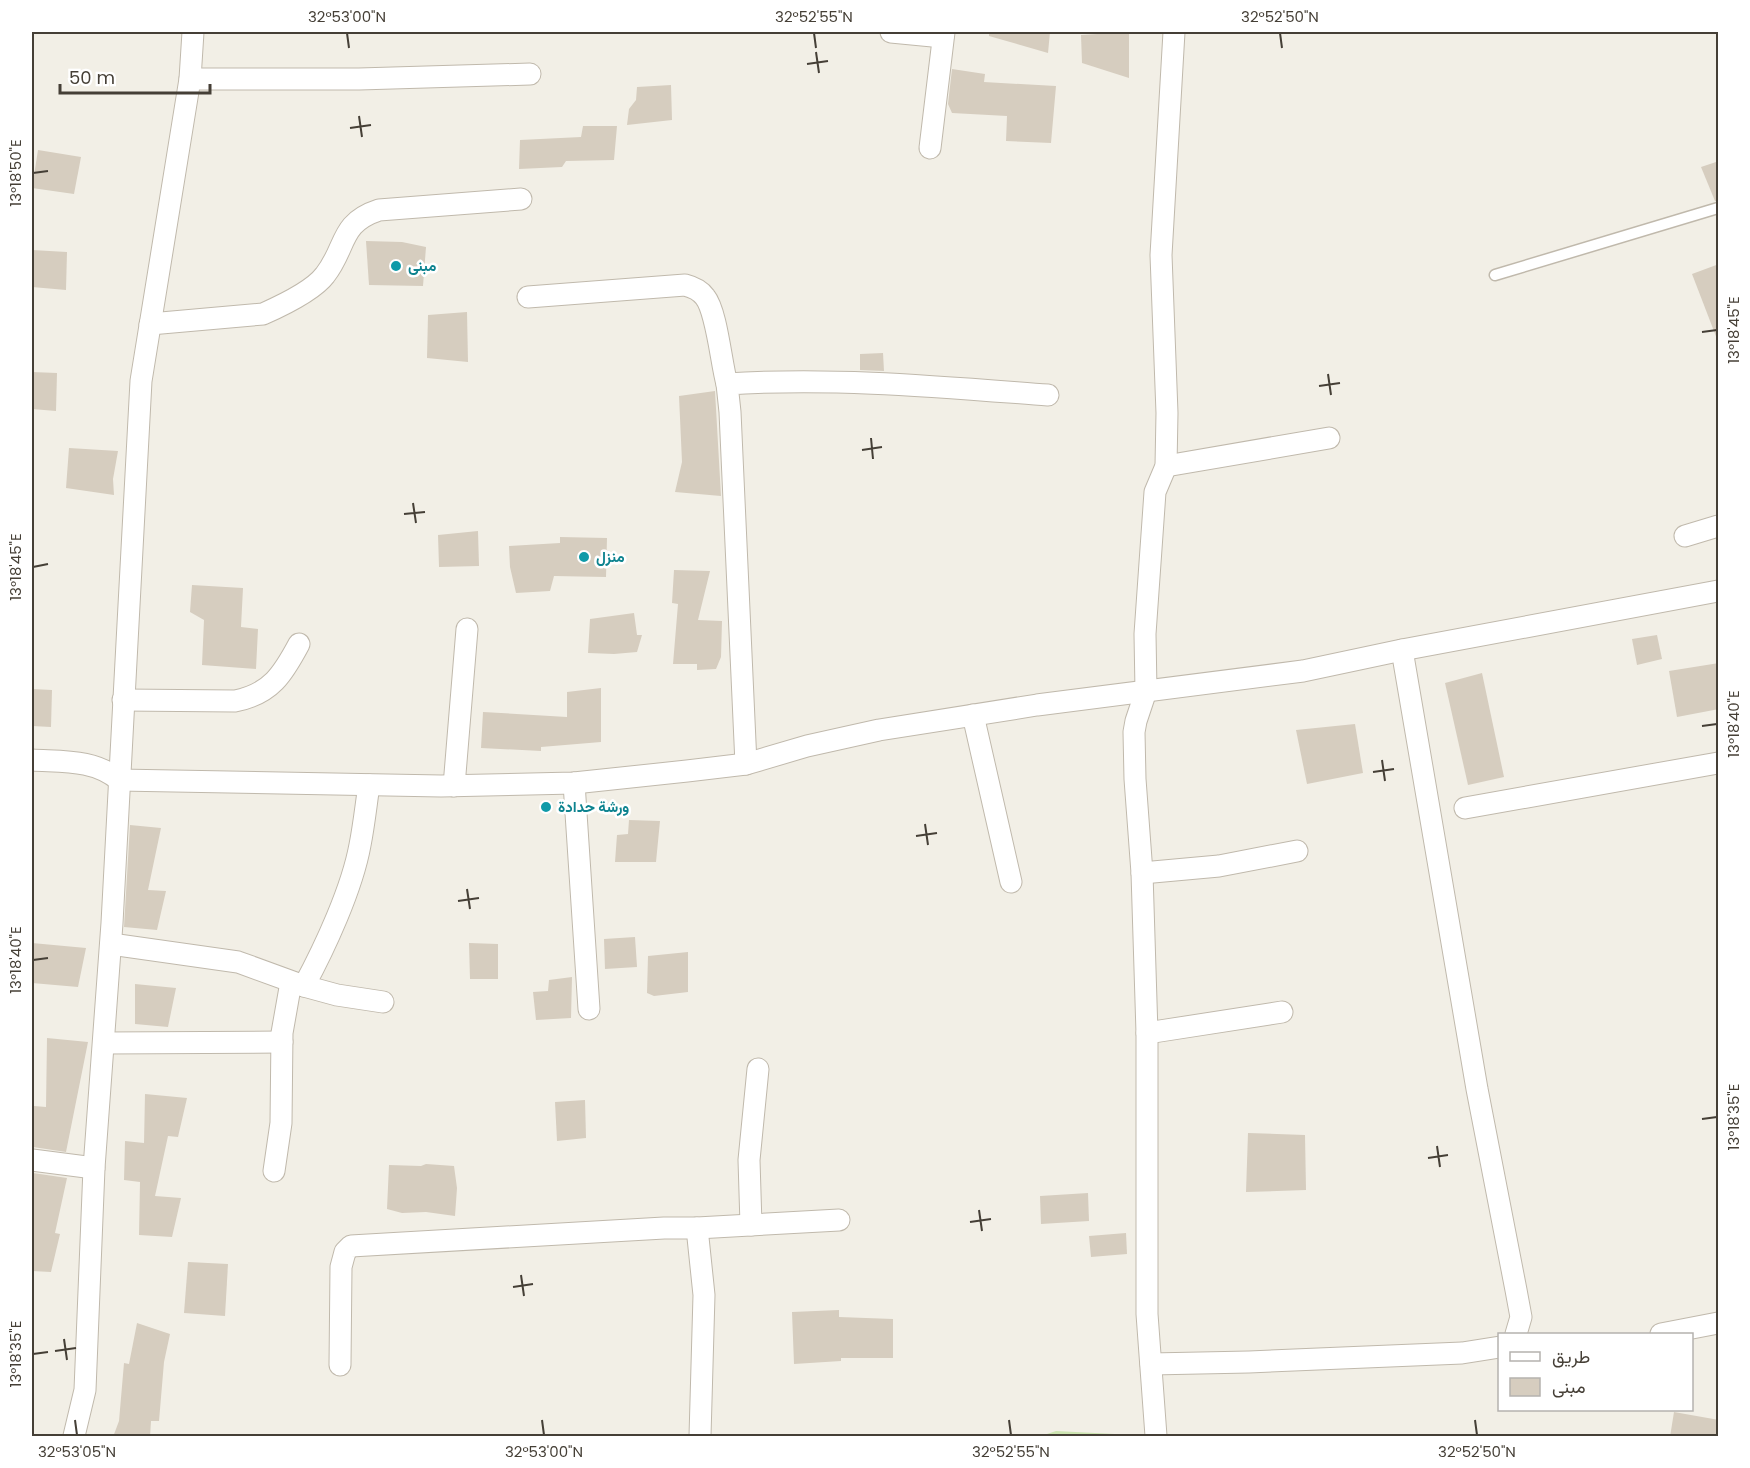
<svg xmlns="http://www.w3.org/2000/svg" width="1750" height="1468" font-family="Poppins,Vazirmatn,sans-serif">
	<rect width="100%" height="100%" fill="#f2efe6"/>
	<!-- green -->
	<path fill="#cde5b1" d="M 1056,1431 L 1134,1435 L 1134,1436 L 1041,1436 Z"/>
	<!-- building -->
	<g fill="#d6cdbf">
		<path d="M 989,32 L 1050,32 L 1048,53 L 989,36 Z"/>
		<path d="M 1129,32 L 1129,78 L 1082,63 L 1081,35 Z"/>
		<path d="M 952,69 L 985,74 L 984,82 L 1056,86 L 1051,143 L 1006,141 L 1007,116 L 952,113 L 948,104 Z"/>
		<path d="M 671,85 L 672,120 L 627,125 L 629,109 L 636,100 L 637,87 Z"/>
		<path d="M 583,126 L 617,126 L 614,160 L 566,161 L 562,167 L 519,169 L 520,140 L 581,137 Z"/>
		<path d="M 38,150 L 81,157 L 74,194 L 32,188 Z"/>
		<path d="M 1719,161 L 1719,201 L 1715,201 L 1701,167 Z"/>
		<path d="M 366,241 L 402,242 L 426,247 L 423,286 L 369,285 Z"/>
		<path d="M 32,250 L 67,252 L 66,290 L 32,287 Z"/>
		<path d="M 1719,264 L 1719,339 L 1717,339 L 1692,274 Z"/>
		<path d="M 467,312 L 468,362 L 427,358 L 428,315 Z"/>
		<path d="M 883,353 L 884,371 L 860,370 L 860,354 Z"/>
		<path d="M 32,372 L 57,373 L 56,411 L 32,409 Z"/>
		<path d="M 715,391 L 721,496 L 675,492 L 682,462 L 679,396 Z"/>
		<path d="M 69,448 L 118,451 L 113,479 L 114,495 L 66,488 Z"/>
		<path d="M 478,531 L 479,566 L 439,567 L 438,535 Z"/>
		<path d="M 560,537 L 607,538 L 606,577 L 554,576 L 550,591 L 516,593 L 510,567 L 509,546 L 560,543 Z"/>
		<path d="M 674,570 L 710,571 L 698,620 L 722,621 L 721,657 L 716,669 L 697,670 L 697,664 L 673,664 L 678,604 L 672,603 Z"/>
		<path d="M 192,585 L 243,588 L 241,627 L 258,629 L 256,669 L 202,665 L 204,620 L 190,612 Z"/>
		<path d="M 634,613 L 637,635 L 642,635 L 637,652 L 614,654 L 588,653 L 590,619 Z"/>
		<path d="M 1657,635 L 1662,659 L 1637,665 L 1632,639 Z"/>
		<path d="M 1719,663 L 1719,709 L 1677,717 L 1669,671 Z"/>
		<path d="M 1482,673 L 1504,777 L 1468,785 L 1445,683 Z"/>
		<path d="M 601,688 L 601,742 L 541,747 L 541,751 L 481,748 L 483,712 L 567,717 L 567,692 Z"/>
		<path d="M 32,689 L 52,690 L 51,727 L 32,726 Z"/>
		<path d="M 1355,724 L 1363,773 L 1307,784 L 1296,730 Z"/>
		<path d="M 629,820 L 660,821 L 656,862 L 615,862 L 617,835 L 628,834 Z"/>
		<path d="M 130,825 L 161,828 L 148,890 L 166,891 L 157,930 L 124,927 Z"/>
		<path d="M 635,937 L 637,967 L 605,969 L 604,939 Z"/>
		<path d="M 32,943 L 86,948 L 78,987 L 32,983 Z"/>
		<path d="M 469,943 L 498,944 L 498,979 L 470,979 Z"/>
		<path d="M 688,952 L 688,992 L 654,996 L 647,993 L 648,956 Z"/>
		<path d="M 572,977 L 571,1018 L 536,1020 L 533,992 L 548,991 L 549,980 Z"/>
		<path d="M 135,984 L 176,988 L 168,1027 L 135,1024 Z"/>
		<path d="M 47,1038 L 88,1042 L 66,1152 L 33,1147 L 34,1106 L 46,1107 Z"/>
		<path d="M 145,1094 L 187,1098 L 178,1137 L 168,1136 L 155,1196 L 181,1198 L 172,1237 L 139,1235 L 140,1182 L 124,1180 L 125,1141 L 144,1143 Z"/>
		<path d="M 585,1100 L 586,1138 L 557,1141 L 555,1102 Z"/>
		<path d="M 1248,1133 L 1305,1135 L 1306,1190 L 1246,1192 Z"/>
		<path d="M 426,1164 L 454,1166 L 457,1188 L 455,1216 L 426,1212 L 402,1213 L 387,1209 L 389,1165 L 421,1166 Z"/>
		<path d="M 33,1173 L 67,1178 L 55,1233 L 60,1234 L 51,1272 L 32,1271 L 32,1175 Z"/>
		<path d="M 1088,1193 L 1089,1221 L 1041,1224 L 1040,1196 Z"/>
		<path d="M 1126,1233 L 1127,1254 L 1091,1257 L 1089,1236 Z"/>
		<path d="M 188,1262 L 228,1264 L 225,1316 L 184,1313 Z"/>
		<path d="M 839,1310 L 839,1317 L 893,1319 L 893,1358 L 841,1358 L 841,1361 L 794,1364 L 792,1312 Z"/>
		<path d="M 137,1323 L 170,1334 L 164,1362 L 159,1421 L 151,1421 L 150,1437 L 113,1437 L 119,1421 L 124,1363 L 129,1364 Z"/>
		<path d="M 1674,1412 L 1719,1420 L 1719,1437 L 1670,1437 Z"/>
	</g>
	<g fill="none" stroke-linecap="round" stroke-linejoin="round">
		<defs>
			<path id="service" d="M 1495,275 L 1718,208"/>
			<g id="minor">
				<path d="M 891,32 L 943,37"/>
				<path d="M 190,79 L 359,79 L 530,74"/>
				<path d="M 930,148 L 944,32"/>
				<path d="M 528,297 L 685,285 C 693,287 700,290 705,297 C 717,312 721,363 727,384"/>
				<path d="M 150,324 L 263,314 C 281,306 313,291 325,275 C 347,247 339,223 379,210 L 521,199"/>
				<path d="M 1166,466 L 1329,438"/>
				<path d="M 1685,536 L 1718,526"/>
				<path d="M 1402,650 L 1477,1089 L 1516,1290 L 1521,1317 L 1516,1334"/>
				<path d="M 123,700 L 235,701 C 271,694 283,674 299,644"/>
				<path d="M 973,715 L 1011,882"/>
				<path d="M 32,760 C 63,762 94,759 119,780 L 441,786 L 574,783 L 687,771 L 746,764 L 807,746 L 879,730 L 1037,705 L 1303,671 L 1402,650 L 1718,591"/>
				<path d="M 746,764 L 730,412 L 727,384 C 834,377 942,387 1048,395"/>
				<path d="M 574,783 L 589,1009"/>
				<path d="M 454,786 L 467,629"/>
				<path d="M 1465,808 L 1718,763"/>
				<path d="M 1142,873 L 1219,866 L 1297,851"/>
				<path d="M 111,944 L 238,962 L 304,986 L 337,995 L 383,1002"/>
				<path d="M 304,986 C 325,947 352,889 360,845 C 364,825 366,805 369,785"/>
				<path d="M 1147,1033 L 1282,1012"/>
				<path d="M 104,1043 L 282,1042"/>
				<path d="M 32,1160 L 94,1168"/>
				<path d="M 274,1171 L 281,1123 L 282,1033 L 291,982"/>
				<path d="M 751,1225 L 749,1160 L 758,1069"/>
				<path d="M 697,1228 L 839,1220"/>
				<path d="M 1661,1334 L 1718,1323"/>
				<path d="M 1151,1364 L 1249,1362 L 1462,1353 L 1500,1347"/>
				<path d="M 340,1365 L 341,1267 L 345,1252 L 351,1246 L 664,1228 L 697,1228 L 704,1295 L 700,1436"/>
				<path d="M 74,1436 L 85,1390 L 94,1168 L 112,923 L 141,381 L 190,79 L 193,32"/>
				<path d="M 1156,1436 L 1147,1314 L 1147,1033 L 1142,873 L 1135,779 L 1134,732 L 1136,721 L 1146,691 L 1145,634 L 1155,492 L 1166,466 L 1167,413 L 1161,255 L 1174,32"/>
			</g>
		</defs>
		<!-- service casing -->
		<use href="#service" stroke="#c0b9ac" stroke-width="13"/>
		<!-- minor casing -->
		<use href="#minor" stroke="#c0b9ac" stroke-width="23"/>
		<!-- service -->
		<use href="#service" stroke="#fff" stroke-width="10"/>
		<!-- minor -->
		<use href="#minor" stroke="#fff" stroke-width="21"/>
	</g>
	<!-- ticks -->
	<path fill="none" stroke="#453f36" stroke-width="2" d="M 347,33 L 349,48M 814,33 L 816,48M 1280,33 L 1282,48M 816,52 L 819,73M 807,64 L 828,61M 359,116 L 362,137M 350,128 L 371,125M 33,173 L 48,171M 1702,332 L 1717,330M 1328,374 L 1331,395M 1319,386 L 1340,383M 871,438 L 873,459M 862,450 L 882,447M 413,503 L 416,523M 404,514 L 425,512M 33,567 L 48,564M 1702,726 L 1717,724M 1382,760 L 1385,781M 1373,772 L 1394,769M 925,824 L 928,845M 916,836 L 937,833M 467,889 L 470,909M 458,901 L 479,898M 33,960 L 48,958M 1702,1119 L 1717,1117M 1437,1146 L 1440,1167M 1428,1158 L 1448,1155M 979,1210 L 982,1231M 970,1222 L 991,1219M 521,1275 L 524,1296M 513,1287 L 533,1284M 64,1339 L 67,1360M 55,1351 L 76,1348M 33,1354 L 48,1352M 75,1420 L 77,1435M 542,1420 L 544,1435M 1009,1420 L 1011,1435M 1475,1420 L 1477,1435"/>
	<!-- markers -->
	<g fill="#0f9aa8" stroke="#fff" stroke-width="2">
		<circle cx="396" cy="266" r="6"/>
		<circle cx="584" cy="557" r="6"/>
		<circle cx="546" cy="807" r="6"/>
	</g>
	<g text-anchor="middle" stroke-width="5" stroke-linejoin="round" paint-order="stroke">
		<!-- culture labels -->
		<g font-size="15" font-weight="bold" fill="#0d838f" stroke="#fff" text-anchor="start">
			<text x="408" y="271">مبنى</text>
			<text x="596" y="562">منزل</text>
			<text x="558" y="812">ورشة حدادة</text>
		</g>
	</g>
	<!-- border -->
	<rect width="1750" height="1468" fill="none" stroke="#ffffff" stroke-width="66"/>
	<!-- legend -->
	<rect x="1498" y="1333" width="195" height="78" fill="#ffffff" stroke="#b5b2af" stroke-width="1.5"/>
	<rect x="1510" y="1352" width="30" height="9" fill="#ffffff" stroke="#b5b2af" stroke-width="1.5"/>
	<text x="1552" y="1363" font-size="18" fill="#453f36">طريق</text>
	<rect x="1510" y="1378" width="30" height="18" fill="#d6cdbf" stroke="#b5b2af" stroke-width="1.5"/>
	<text x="1552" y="1393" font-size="18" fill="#453f36">مبنى</text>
	<!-- scale -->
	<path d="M60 84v9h150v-9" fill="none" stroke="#453f36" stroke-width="3"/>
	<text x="69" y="84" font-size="18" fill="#453f36" stroke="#ffffff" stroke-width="4.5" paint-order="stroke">50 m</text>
	<rect x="33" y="33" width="1684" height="1402" fill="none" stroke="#453f36" stroke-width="2"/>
	<g font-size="15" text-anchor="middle" fill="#453f36">
		<text x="347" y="22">32°53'00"N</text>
		<text x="814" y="22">32°52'55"N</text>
		<text x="1280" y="22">32°52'50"N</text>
		<text transform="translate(16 173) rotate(-90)" y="5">13°18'50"E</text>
		<text transform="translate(1734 330) rotate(-90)" y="5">13°18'45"E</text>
		<text transform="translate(16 567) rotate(-90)" y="5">13°18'45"E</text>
		<text transform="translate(1734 724) rotate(-90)" y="5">13°18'40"E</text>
		<text transform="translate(16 960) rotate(-90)" y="5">13°18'40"E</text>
		<text transform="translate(1734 1117) rotate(-90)" y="5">13°18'35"E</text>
		<text transform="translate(16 1354) rotate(-90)" y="5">13°18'35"E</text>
		<text x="77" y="1457">32°53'05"N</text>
		<text x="544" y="1457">32°53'00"N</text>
		<text x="1011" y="1457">32°52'55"N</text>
		<text x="1477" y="1457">32°52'50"N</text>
	</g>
</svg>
